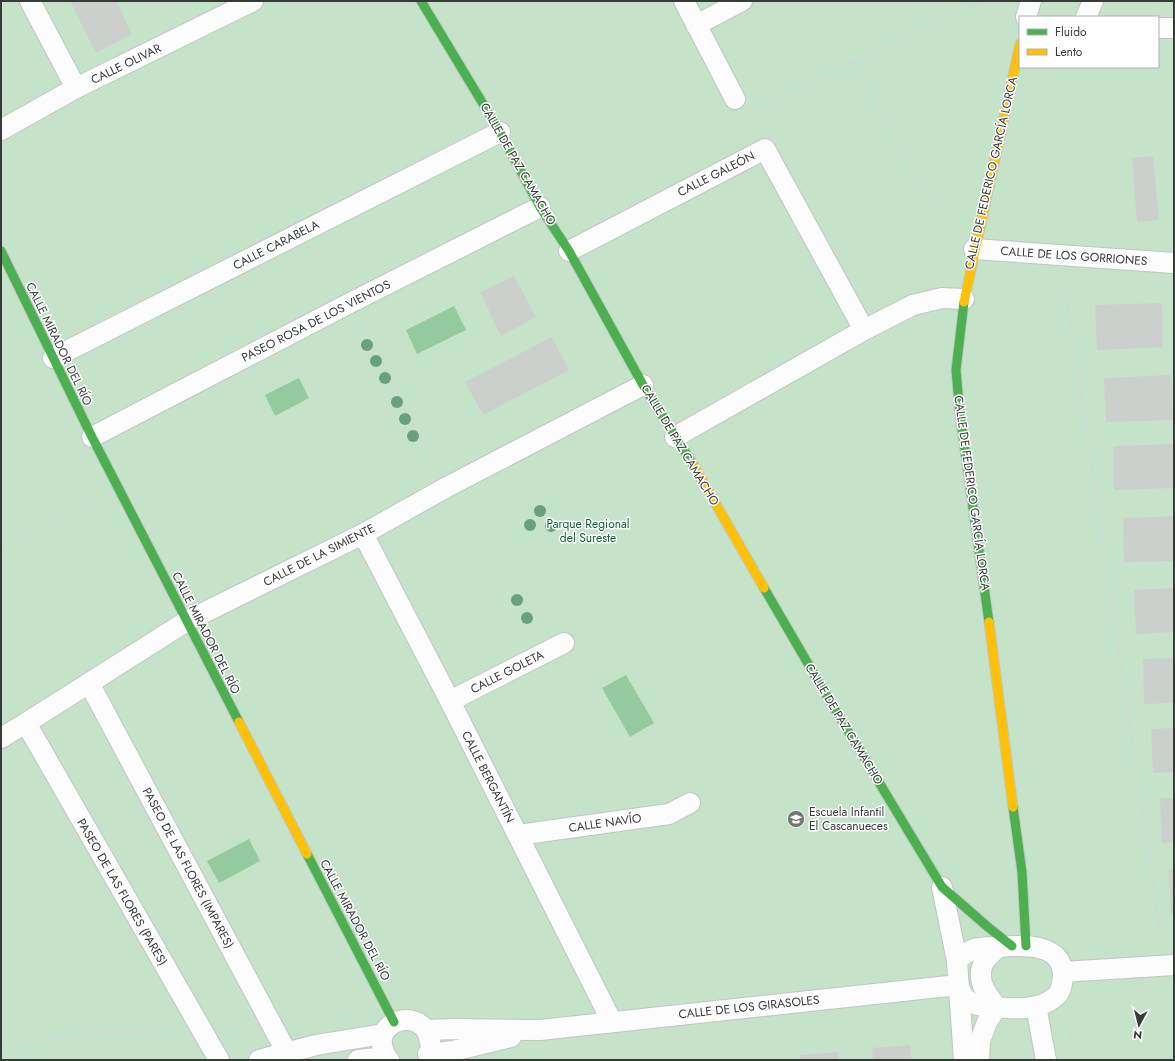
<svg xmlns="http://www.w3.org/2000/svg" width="1175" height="1061" font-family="Jost,sans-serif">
	<rect width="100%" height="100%" fill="#e4eae5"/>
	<!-- green -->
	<path fill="#c4e3c9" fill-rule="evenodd" d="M 1,1 L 1174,1 L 1174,1060 L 1,1060 ZM 1020,17 L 1158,17 L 1158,67 L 1020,67 Z"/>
	<!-- water -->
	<g fill="#93cb9f">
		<path d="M 454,306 L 466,330 L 417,354 L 406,330 Z"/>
		<path d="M 299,378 L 309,398 L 275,416 L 265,395 Z"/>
		<path d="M 626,675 L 654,723 L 630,737 L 602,688 Z"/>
		<path d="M 249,839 L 260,861 L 219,883 L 207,861 Z"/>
	</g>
	<!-- building -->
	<g fill="#ccd0cd">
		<path d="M 70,1 L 116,1 L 124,16 L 123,16 L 132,34 L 96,53 Z"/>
		<path d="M 1153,156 L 1159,220 L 1137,222 L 1132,158 Z"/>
		<path d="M 514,276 L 536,317 L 501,336 L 480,292 Z"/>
		<path d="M 1162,303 L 1163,347 L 1097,350 L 1095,305 Z"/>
		<path d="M 552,337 L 569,370 L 483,415 L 465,382 Z"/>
		<path d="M 1171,375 L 1173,420 L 1106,422 L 1104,378 Z"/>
		<path d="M 1174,444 L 1174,488 L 1114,490 L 1113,446 Z"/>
		<path d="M 1174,516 L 1174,561 L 1124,562 L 1123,518 Z"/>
		<path d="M 1174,588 L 1174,632 L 1136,634 L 1134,590 Z"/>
		<path d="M 1174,658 L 1174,703 L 1144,704 L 1143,659 Z"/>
		<path d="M 1174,728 L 1174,772 L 1153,773 L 1151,729 Z"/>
		<path d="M 1160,798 L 1174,798 L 1174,842 L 1162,843 Z"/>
		<path d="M 1169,869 L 1174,869 L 1174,914 L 1171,914 Z"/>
		<path d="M 910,1045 L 912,1060 L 873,1060 L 872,1048 Z"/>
		<path d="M 838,1052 L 839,1060 L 800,1060 L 800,1055 Z"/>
	</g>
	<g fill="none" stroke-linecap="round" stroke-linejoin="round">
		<defs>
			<g id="street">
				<path d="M 30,1 L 76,88"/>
				<path d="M 684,1 L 735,99"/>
				<path d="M 1026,17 L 1031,1"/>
				<path d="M 1086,17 L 1093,1"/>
				<path d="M 696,25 L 742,1"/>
				<path d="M 1158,28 L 1174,28"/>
				<path d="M 1,130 L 76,88 L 253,1"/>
				<path d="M 974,249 L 1174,263"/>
				<path d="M 569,251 L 765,149 L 864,330"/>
				<path d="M 53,358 L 500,132"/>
				<path d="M 92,437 L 350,303 L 540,207"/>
				<path d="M 675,437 L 864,330 L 913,305 L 942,298 L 964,299"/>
				<path d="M 363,534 L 450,701 L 612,1022"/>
				<path d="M 89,683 L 287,1053"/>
				<path d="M 450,701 L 564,643"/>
				<path d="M 26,723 L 219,1060"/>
				<path d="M 1,738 L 26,723 L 187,621 L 363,534 L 447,487 L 643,385"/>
				<path d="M 518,835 L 669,814 L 690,803"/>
				<path d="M 942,887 L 957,961"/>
				<path d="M 1063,972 L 1174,965"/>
				<path d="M 958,985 C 960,989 962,995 965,998 C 973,1006 983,1006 994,1007 C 1013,1009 1039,1011 1055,997 C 1061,993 1062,984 1063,977 C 1064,942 1021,945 998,947 C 993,952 986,958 983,964 C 976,981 987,995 997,1007"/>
				<path d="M 1036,1006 L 1046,1060"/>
				<path d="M 426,1030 L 453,1029 L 540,1030 L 958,985"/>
				<path d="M 428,1054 L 453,1051 L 511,1037"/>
				<path d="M 259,1060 L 316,1045 L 383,1034"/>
				<path d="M 358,1060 L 386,1057"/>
				<path d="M 389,1060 C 385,1057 384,1054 383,1049 C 375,1024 410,1009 426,1030 C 428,1033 429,1038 430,1042"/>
				<path d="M 964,1060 L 957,961 C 970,947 979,947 998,947"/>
				<path d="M 979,1060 L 980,1041 L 987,1022 L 997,1007"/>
			</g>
			<g id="fast">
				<path d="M 421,1 L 500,132 L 540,207 L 569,251 L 643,385 L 694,466"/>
				<path d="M 1,251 L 92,437 L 239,722"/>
				<path d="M 964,302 L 956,370 L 960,415 L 989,622"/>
				<path d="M 764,588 L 821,686 L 942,887 L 989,928 L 1012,946"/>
				<path d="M 1013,807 L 1022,872 L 1026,946"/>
				<path d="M 307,854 L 394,1022"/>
			</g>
			<g id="slow">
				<path d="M 964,302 L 1020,44"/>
				<path d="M 694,466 L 764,588"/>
				<path d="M 989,622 L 1013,807"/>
				<path d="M 239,722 L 307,854"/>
			</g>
		</defs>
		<!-- street casing -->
		<use href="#street" stroke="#c1c6c2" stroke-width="22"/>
		<!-- fast casing -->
		<use href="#fast" stroke="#c1c6c2" stroke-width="11"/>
		<!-- slow casing -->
		<use href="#slow" stroke="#c1c6c2" stroke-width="11"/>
		<!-- path -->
		<g stroke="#d4d6d4" stroke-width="2.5" stroke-dasharray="3 3" stroke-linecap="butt">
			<path d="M 852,62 L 934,207"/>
			<path d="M 752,113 L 852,62 L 982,1"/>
			<path d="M 1065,285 L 1160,931"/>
			<path d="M 360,323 L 436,467"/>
			<path d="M 1,549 L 98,498"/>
			<path d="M 333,1018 L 361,1006"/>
			<path d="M 226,1028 L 249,1029"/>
			<path d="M 1070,1031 L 1073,1060"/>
			<path d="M 1,1045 L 91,1034 L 176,1028"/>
			<path d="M 1017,1057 L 1017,1060"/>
		</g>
		<!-- street -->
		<use href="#street" stroke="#fbfcfb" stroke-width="20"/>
		<!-- fast -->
		<use href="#fast" stroke="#4caf50" stroke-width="9"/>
		<!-- slow -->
		<use href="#slow" stroke="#ffc107" stroke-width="9"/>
	</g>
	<!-- trees -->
	<g fill="#6ba07f">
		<circle cx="367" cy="345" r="6"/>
		<circle cx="376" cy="361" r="6"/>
		<circle cx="385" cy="378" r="6"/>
		<circle cx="397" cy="402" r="6"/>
		<circle cx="405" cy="419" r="6"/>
		<circle cx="413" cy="436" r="6"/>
		<circle cx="540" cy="511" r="6"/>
		<circle cx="530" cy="525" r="6"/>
		<circle cx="551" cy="526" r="6"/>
		<circle cx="517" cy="600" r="6"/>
		<circle cx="527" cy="618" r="6"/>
	</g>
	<!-- icons -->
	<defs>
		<symbol id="school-disc" viewBox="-11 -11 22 22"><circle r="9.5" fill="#747875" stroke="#fff"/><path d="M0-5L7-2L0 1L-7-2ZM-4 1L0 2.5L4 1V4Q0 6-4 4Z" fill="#fff"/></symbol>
	</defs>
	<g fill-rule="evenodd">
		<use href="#school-disc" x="786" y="809" width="20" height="20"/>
	</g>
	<g text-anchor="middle" stroke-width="3" stroke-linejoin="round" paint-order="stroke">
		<!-- street labels -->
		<g font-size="12" fill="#373b38" stroke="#fff">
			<text transform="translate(126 64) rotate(-26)" y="4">CALLE OLIVAR</text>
			<text transform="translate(518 164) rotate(60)" y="4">CALLE DE PAZ CAMACHO</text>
			<text transform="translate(991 173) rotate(-77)" y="4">CALLE DE FEDERICO GARCÍA LORCA</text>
			<text transform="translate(716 174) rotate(-27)" y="4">CALLE GALEÓN</text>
			<text transform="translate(276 245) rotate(-27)" y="4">CALLE CARABELA</text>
			<text transform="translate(1074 256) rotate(4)" y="4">CALLE DE LOS GORRIONES</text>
			<text transform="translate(316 321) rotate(-27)" y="4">PASEO ROSA DE LOS VIENTOS</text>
			<text transform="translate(59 344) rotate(64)" y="4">CALLE MIRADOR DEL RÍO</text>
			<text transform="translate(680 445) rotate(59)" y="4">CALLE DE PAZ CAMACHO</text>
			<text transform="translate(972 493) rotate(82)" y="4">CALLE DE FEDERICO GARCÍA LORCA</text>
			<text transform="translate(319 555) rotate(-27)" y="4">CALLE DE LA SIMIENTE</text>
			<text transform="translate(206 633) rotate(63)" y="4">CALLE MIRADOR DEL RÍO</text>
			<text transform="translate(507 672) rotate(-27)" y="4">CALLE GOLETA</text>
			<text transform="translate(844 724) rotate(59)" y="4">CALLE DE PAZ CAMACHO</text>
			<text transform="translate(488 777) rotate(63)" y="4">CALLE BERGANTÍN</text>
			<text transform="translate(605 823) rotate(-8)" y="4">CALLE NAVÍO</text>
			<text transform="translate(188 868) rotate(62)" y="4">PASEO DE LAS FLORES (IMPARES)</text>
			<text transform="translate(122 892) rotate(60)" y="4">PASEO DE LAS FLORES (PARES)</text>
			<text transform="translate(355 920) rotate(62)" y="4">CALLE MIRADOR DEL RÍO</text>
			<text transform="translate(749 1007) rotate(-6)" y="4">CALLE DE LOS GIRASOLES</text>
		</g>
		<!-- park labels -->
		<g font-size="12" fill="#08642c" stroke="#fff">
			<text x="588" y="528">Parque Regional<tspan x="588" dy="14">del Sureste</tspan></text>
		</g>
		<!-- poi labels -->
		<g font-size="12" fill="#373b38" stroke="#fff" text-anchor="start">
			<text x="809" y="816">Escuela Infantil<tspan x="809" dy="14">El Cascanueces</tspan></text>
		</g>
	</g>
	<!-- border -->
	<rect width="1175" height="1061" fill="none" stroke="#373b38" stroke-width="4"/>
	<!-- legend -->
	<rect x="1019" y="16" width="140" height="52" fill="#ffffff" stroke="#afb1af"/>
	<rect x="1027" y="29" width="20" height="6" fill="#4caf50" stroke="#afb1af"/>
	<text x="1055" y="36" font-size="12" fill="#373b38">Fluido</text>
	<rect x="1027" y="49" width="20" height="6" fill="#ffc107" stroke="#afb1af"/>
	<text x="1055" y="56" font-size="12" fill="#373b38">Lento</text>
	<!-- north arrow -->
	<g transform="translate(1139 1025) rotate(187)" stroke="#ffffff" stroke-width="3" paint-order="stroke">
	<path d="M0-3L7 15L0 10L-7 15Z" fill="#373b38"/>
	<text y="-6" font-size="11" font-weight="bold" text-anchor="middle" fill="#373b38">N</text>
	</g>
</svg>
